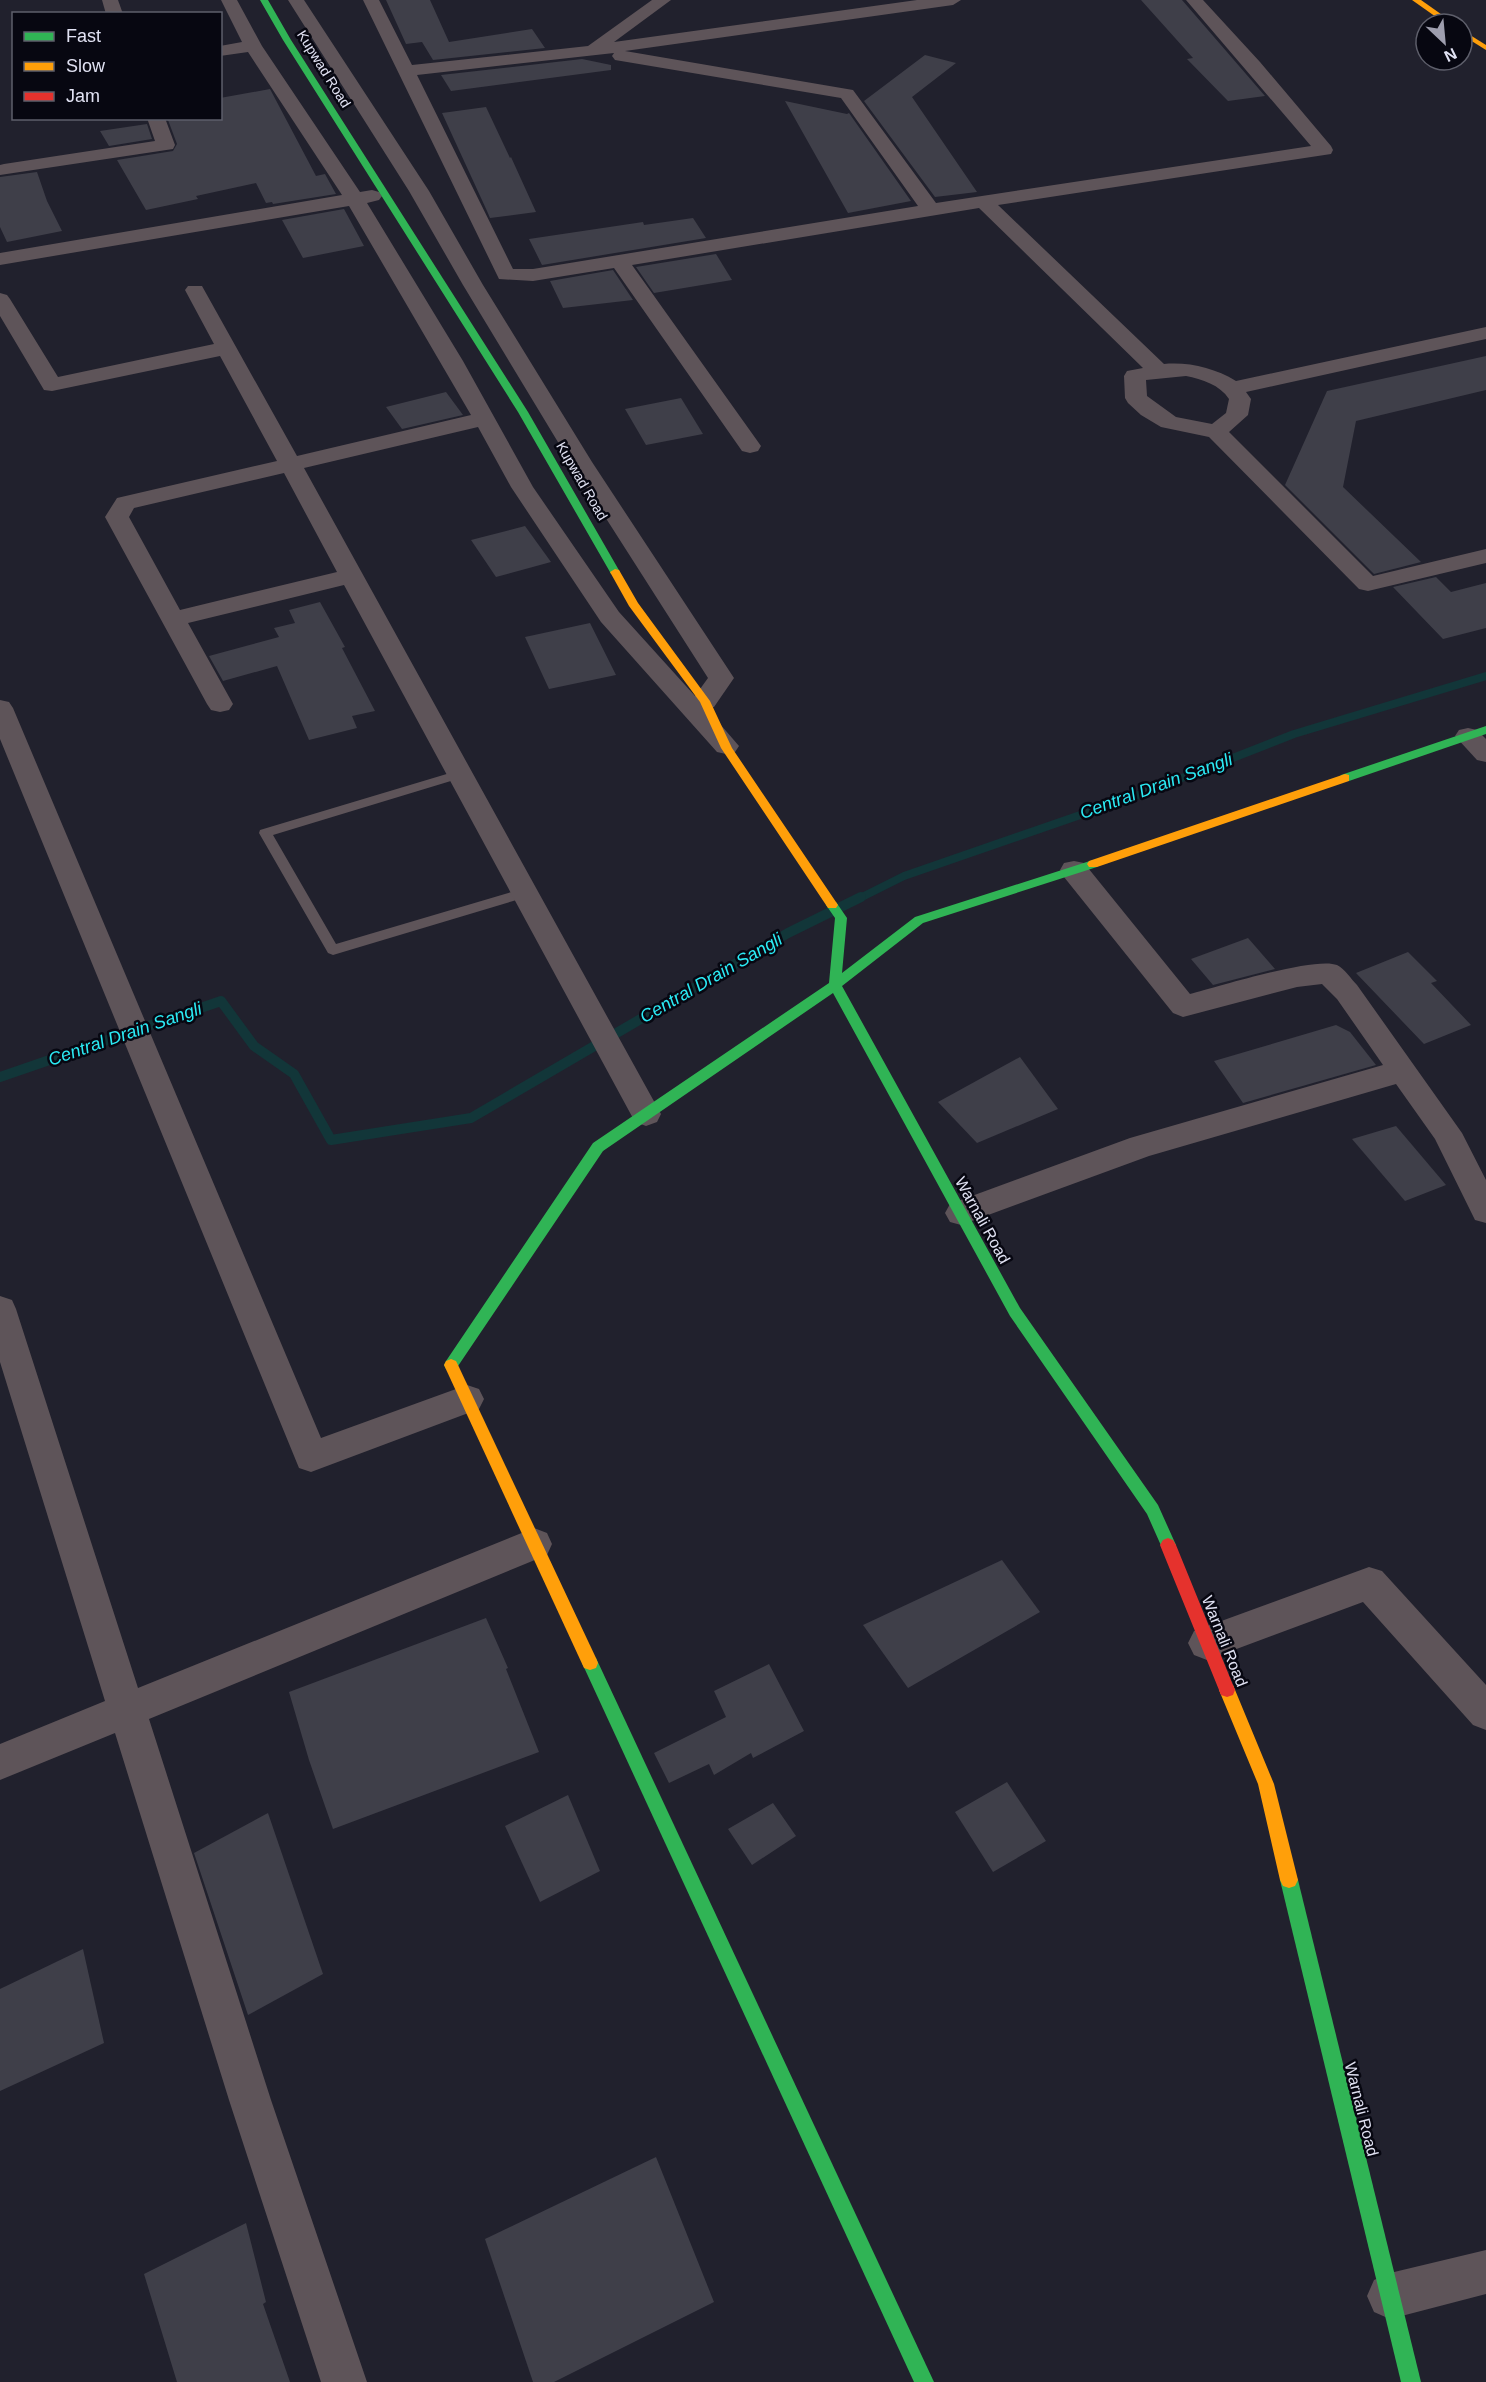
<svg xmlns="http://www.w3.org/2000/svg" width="1486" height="2382" font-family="Helvetica,sans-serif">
	<rect width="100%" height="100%" fill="#21212d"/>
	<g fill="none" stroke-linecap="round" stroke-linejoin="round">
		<!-- stream-far1 -->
		<path stroke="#123639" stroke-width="8" d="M 858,899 L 904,876 L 1141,794 L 1294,734 L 1486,676"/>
		<!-- stream -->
		<path stroke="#123639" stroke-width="10" d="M 0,1077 L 221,1001 L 254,1046 L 294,1074 L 331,1140 L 471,1118 L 788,933 L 861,897"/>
	</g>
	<!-- building -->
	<g fill="#3f3f49">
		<path d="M 386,0 L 430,0 L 449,42 L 532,29 L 545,48 L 433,60 L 422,42 L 406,44 Z"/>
		<path d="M 1141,0 L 1182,0 L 1265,96 L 1228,101 L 1187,59 L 1193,58 Z"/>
		<path d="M 925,55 L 956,63 L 912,97 L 977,192 L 935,197 L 864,101 Z"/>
		<path d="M 582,59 L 611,65 L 611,70 L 451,91 L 441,75 Z"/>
		<path d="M 270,89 L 316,176 L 325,174 L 336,194 L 273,204 L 272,202 L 266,203 L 256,183 L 196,196 L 198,199 L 146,210 L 117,160 L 173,151 L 177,144 L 168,120 L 220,118 L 220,98 Z"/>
		<path d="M 785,101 L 847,114 L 849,113 L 911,201 L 848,213 Z"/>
		<path d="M 486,107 L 510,158 L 511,157 L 536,212 L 490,218 L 487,211 L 442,113 Z"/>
		<path d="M 147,124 L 152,139 L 109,146 L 100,131 Z"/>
		<path d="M 37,172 L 47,201 L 62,231 L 7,242 L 0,227 L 0,177 Z"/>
		<path d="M 344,209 L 364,246 L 303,258 L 282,220 Z"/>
		<path d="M 693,218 L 706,238 L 542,265 L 529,239 L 643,222 L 644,225 Z"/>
		<path d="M 716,254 L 732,280 L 654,293 L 636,267 Z"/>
		<path d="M 613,270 L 633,300 L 563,308 L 550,281 Z"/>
		<path d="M 1486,356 L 1486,390 L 1356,421 L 1343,487 L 1421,562 L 1374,574 L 1285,485 L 1327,391 Z"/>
		<path d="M 446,392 L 463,415 L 402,429 L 386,407 Z"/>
		<path d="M 681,398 L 703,434 L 646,445 L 625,409 Z"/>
		<path d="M 525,526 L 551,562 L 496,577 L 471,540 Z"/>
		<path d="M 1436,577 L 1451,592 L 1486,583 L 1486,628 L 1443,639 L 1393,587 Z"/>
		<path d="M 320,602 L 345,647 L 342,648 L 375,711 L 352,716 L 357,728 L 309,740 L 277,666 L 223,681 L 209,656 L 279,637 L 274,628 L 295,623 L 289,610 Z"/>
		<path d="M 590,623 L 616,675 L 549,689 L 525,637 Z"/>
		<path d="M 1248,938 L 1275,969 L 1213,985 L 1191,959 Z"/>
		<path d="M 1408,952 L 1437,981 L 1431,983 L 1471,1025 L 1424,1044 L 1356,973 Z"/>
		<path d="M 1336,1025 L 1350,1032 L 1376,1065 L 1243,1103 L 1214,1061 Z"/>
		<path d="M 1020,1057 L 1058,1109 L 977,1143 L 938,1102 Z"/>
		<path d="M 1396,1126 L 1446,1185 L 1405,1201 L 1352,1139 Z"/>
		<path d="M 1002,1560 L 1040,1612 L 908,1688 L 863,1625 Z"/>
		<path d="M 486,1618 L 508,1668 L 506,1669 L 539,1752 L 333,1829 L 309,1760 L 289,1692 Z"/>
		<path d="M 769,1664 L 804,1731 L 753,1758 L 751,1753 L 714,1775 L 709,1764 L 669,1783 L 654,1753 L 726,1717 L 714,1691 Z"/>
		<path d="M 1007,1782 L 1046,1841 L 993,1872 L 955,1812 Z"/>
		<path d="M 568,1795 L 600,1871 L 540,1902 L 505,1826 Z"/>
		<path d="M 773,1803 L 796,1836 L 752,1865 L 728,1829 Z"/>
		<path d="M 268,1813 L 323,1974 L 248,2015 L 194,1853 Z"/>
		<path d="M 83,1949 L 104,2043 L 0,2091 L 0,1989 Z"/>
		<path d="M 656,2157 L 714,2302 L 554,2382 L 533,2382 L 485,2239 Z"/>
		<path d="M 246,2223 L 266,2302 L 263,2304 L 290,2382 L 177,2382 L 144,2274 Z"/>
	</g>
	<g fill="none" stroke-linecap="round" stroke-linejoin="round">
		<!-- lane -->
		<path fill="#5e5459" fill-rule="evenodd" d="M 460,770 L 464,771 L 466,774 L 464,777 L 273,835 L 336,944 L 525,888 L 530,890 L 532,893 L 530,896 L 333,955 L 328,953 L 259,833 L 260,830 Z"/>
		<!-- street -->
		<g fill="#5e5459" fill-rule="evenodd">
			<path d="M 102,0 L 118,0 L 123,14 L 106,14 Z"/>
			<path d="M 221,0 L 237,0 L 262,46 L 360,192 L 372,190 L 379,192 L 382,196 L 379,200 L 367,203 L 463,361 L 533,487 L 619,612 L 695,696 L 708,678 L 570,462 L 463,285 L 409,191 L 288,0 L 304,0 L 429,191 L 483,285 L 592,462 L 734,678 L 714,707 L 707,709 L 739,746 L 735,752 L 726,754 L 717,752 L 601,622 L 511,487 L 478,427 L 304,468 L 661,1114 L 657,1122 L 646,1126 L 635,1122 L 344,585 L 188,623 L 233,704 L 229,710 L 220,712 L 211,710 L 207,704 L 105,517 L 117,498 L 277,461 L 220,356 L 52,391 L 44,390 L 0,316 L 0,293 L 7,295 L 10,299 L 58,377 L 214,344 L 185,290 L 188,286 L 202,286 L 297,456 L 471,415 L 349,206 L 0,265 L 0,253 L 342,195 L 248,52 L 220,56 L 220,46 L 242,42 ZM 284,473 L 337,572 L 180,610 L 129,517 L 134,508 Z"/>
			<path d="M 363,0 L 379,0 L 412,65 L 588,46 L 652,0 L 671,0 L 614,42 L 917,0 L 961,0 L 953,5 L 625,51 L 853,90 L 936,203 L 1311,146 L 1186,0 L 1203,0 L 1260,62 L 1331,146 L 1333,150 L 1331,154 L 998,205 L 1164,364 C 1190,362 1214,368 1236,381 L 1486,327 L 1486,339 L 1246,392 L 1251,399 L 1248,415 L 1229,432 L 1373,576 L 1486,549 L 1486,563 L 1368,591 L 1359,589 L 1209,437 L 1161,427 L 1141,415 L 1128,403 L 1125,398 L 1124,376 L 1127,371 L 1143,368 L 979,208 L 632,265 L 761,446 L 758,451 L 750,453 L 742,451 L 614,268 L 533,281 L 499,279 ZM 614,53 L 612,56 L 615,60 L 621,61 L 841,98 L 918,206 L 533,269 L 513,269 L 417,75 ZM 1186,376 C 1202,379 1220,385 1229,399 L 1226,413 L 1212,424 L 1176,417 L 1147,396 L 1146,380 Z"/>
			<path d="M 147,118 L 165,118 L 175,145 L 173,149 L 0,175 L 0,165 L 4,164 L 155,141 Z"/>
			<path d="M 0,700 L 9,702 L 13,708 L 321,1438 L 467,1385 L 479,1389 L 484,1399 L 479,1409 L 311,1472 L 299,1468 L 0,739 Z"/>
			<path d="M 1468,728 L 1477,730 L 1486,739 L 1486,762 L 1477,760 L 1455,736 L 1459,730 Z"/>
			<path d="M 1074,861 L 1084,863 L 1190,994 C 1217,987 1316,956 1337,965 C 1345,969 1351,979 1357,985 L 1462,1133 L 1486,1180 L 1486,1223 L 1475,1220 L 1435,1139 L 1396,1084 L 1149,1156 L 961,1225 L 950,1222 L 945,1213 L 950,1204 L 1130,1138 L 1383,1065 L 1337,999 L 1322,984 L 1297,987 L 1183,1017 L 1173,1013 L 1064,877 L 1060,870 L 1064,863 Z"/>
			<path d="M 0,1296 L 12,1300 L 16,1309 L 138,1688 L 534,1528 L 547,1533 L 552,1544 L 547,1555 L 149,1719 L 271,2100 L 367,2382 L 321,2382 L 229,2100 L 115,1733 L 0,1780 L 0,1744 L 105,1701 L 0,1362 Z"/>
			<path d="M 1369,1567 L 1382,1571 L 1486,1685 L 1486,1730 L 1473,1725 L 1363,1602 L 1207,1660 L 1194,1655 L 1188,1643 L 1194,1631 Z"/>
			<path d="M 1486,2250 L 1486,2294 L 1390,2319 L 1374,2312 L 1367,2296 L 1374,2280 L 1390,2273 Z"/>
		</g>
		<!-- fast -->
		<g fill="#30b455" fill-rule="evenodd">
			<path d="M 260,0 L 268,0 L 291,40 L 528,412 L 620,572 L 619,574 L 611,574 L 610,572 L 518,412 L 283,40 Z"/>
			<path d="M 1486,726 L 1486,734 L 1349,781 L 1341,781 L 1339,778 L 1341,775 Z"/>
			<path d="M 1093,860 L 1097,861 L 1099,864 L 1097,867 L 923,923 L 842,986 L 1020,1308 L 1158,1505 L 1176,1545 L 1173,1550 L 1168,1552 L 1163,1550 L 1147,1514 L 1010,1316 L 833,993 L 603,1151 L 456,1369 L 451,1371 L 446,1369 L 444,1365 L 446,1361 L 593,1143 L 829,983 L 835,918 L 826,905 L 828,902 L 836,902 L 847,918 L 842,973 L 915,917 Z"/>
			<path d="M 590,1656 L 596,1658 L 934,2382 L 914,2382 L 582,1663 L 584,1658 Z"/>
			<path d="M 1289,1872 L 1295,1874 L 1298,1880 L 1421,2382 L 1401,2382 L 1280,1880 L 1283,1874 Z"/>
		</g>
		<!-- slow -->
		<g fill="#ff9f0a" fill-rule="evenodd">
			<path d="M 1412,0 L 1421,0 L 1455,24 L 1446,24 Z"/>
			<path d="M 1462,30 L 1486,45 L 1486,50 L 1462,35 Z"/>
			<path d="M 615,569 L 619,570 L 638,603 L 710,701 L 732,748 L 836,902 L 838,905 L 836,908 L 828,908 L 721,748 L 700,702 L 629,606 L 610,572 Z"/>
			<path d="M 1345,774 L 1349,775 L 1349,781 L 1097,867 L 1089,867 L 1087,864 L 1089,861 Z"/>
			<path d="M 451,1359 L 456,1361 L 458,1365 L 596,1658 L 598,1663 L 596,1668 L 590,1670 L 584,1668 L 444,1365 L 446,1361 Z"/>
			<path d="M 1227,1683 L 1233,1685 L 1274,1784 L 1298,1880 L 1295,1886 L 1289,1888 L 1283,1886 L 1280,1880 L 1258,1784 L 1219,1690 L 1221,1685 Z"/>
		</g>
		<!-- jam -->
		<path fill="#e5322d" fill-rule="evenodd" d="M 1168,1538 L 1173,1540 L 1176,1545 L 1235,1690 L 1233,1695 L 1227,1697 L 1221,1695 L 1219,1690 L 1160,1545 L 1163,1540 Z"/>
	</g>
	<g text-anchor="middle" stroke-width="5" stroke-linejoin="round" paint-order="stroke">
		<!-- far-street labels -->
		<g font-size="14" fill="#e1e2f3" stroke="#070711">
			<text transform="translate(324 69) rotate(58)" y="5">Kupwad Road</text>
			<text transform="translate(582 481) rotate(60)" y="5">Kupwad Road</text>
		</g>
		<!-- street labels -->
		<g font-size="16" fill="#e1e2f3" stroke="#070711">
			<text transform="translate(983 1220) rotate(61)" y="6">Warnali Road</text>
			<text transform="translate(1225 1641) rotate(68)" y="6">Warnali Road</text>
			<text transform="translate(1362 2109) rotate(76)" y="6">Warnali Road</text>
		</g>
		<!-- water labels -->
		<g font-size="18" font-style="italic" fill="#2beaf4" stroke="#070711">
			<text transform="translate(1156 786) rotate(-20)" y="6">Central Drain Sangli</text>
			<text transform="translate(711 978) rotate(-30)" y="6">Central Drain Sangli</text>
			<text transform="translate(125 1034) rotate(-19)" y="6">Central Drain Sangli</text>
		</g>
	</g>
	<!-- legend -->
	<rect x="12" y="12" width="210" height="108" fill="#070711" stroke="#5e5f6b" stroke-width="1.5"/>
	<rect x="24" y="32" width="30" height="9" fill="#30b455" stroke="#5e5f6b" stroke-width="1.5"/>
	<text x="66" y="42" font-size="18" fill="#e1e2f3">Fast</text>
	<rect x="24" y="62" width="30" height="9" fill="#ff9f0a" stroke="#5e5f6b" stroke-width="1.5"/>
	<text x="66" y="72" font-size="18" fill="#e1e2f3">Slow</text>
	<rect x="24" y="92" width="30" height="9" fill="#e5322d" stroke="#5e5f6b" stroke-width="1.5"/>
	<text x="66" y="102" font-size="18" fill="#e1e2f3">Jam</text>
	<!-- north arrow -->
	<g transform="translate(1444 42) rotate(154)"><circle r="28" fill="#070711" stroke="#5e5f6b" stroke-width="1.5"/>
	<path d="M0-4.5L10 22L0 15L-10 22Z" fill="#9e9eae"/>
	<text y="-9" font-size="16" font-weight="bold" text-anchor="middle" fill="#e1e2f3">N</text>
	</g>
</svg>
